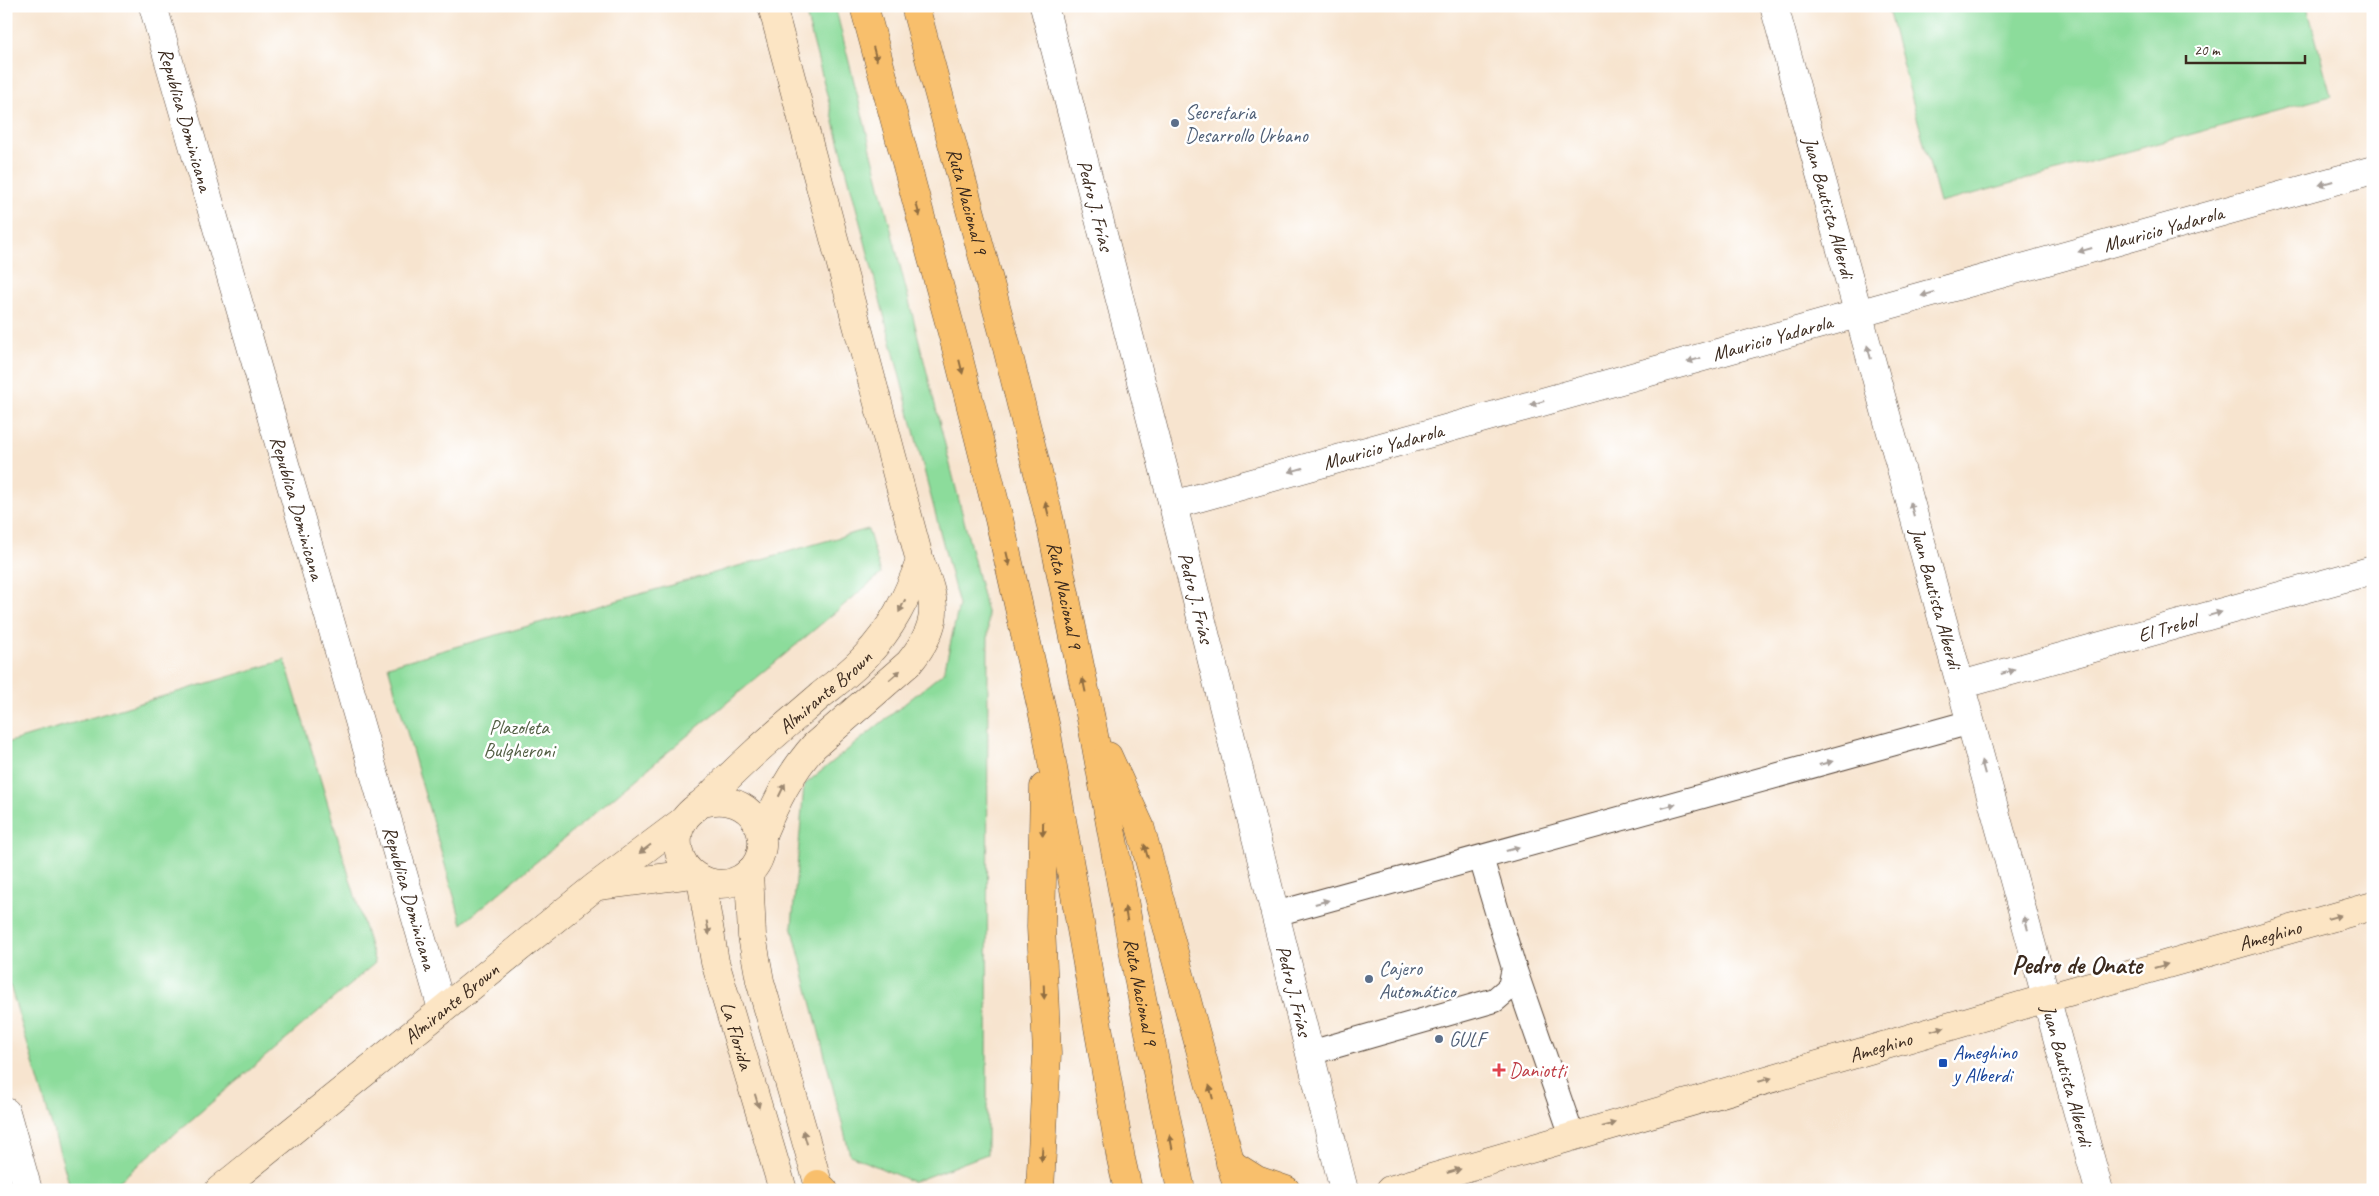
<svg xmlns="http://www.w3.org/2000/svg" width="2379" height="1196" font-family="Caveat,sans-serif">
	<rect width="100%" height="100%" fill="#fff"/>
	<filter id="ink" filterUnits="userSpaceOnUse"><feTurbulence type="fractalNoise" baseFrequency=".02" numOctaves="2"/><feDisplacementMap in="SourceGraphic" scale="10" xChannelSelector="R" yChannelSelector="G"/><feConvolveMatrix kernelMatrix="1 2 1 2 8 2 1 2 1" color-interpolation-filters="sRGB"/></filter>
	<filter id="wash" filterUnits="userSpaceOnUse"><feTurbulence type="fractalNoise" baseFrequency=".0096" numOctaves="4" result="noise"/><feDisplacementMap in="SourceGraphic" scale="20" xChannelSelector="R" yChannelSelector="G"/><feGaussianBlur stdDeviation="1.12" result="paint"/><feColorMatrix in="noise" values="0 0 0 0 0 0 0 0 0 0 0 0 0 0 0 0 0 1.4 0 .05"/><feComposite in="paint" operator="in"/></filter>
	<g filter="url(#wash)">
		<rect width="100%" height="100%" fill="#f7e4cf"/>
		<!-- green -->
		<g fill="#8cdc9b" stroke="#64835c">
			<path d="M 804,6 L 835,6 L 988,616 L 987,1154 L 913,1182 L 850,1155 L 792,926 L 804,785 L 944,672 L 959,605 Z"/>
			<path d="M 1887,6 L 2307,6 L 2331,96 L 1940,203 Z"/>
			<path d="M 868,529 L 881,574 L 462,924 L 388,666 Z"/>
			<path d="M 285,660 L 375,963 L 109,1190 L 71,1190 L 6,972 L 6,743 Z"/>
		</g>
	</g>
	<g filter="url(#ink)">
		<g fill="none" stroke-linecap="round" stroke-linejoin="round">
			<defs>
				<g id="lane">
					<path d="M 1275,914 L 1971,722"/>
					<path d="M 1514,968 L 1572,1136"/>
					<path d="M 1310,1053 L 1495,1000 L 1510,987 L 1514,968 L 1481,858"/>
				</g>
				<g id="street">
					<path id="s1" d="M 153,6 L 442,1009"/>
					<path id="s2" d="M 1044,6 L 1173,505 L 1344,1190"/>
					<path id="s3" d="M 1774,6 L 2099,1190"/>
					<path id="s4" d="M 1173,505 L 2373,170"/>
					<path id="s5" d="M 1961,685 L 2373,570"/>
					<path d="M 6,1112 L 28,1190"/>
				</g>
				<g id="secondary">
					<path id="s6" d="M 703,803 C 764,787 784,864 733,882 C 720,886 707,883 696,876 C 678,865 672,838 684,820 C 690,810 701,805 709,797 C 744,760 783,728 821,695 C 836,683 851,672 864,658 C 892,629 907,598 920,561"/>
					<path d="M 762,835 C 776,802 790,773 814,746 L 909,663 C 940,625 938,604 920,561 L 772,6"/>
					<path d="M 749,872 L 752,936 L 760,981 L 820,1190"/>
					<path id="s7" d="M 701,879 L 715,962 L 783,1190"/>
					<path d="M 598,886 L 692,874"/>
					<path id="s8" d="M 219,1190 L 596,886 L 684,820"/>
					<path id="s9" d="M 1390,1190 L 2047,998 L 2373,906"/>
				</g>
				<g id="highway">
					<path d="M 864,6 L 959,359 L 999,519 L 1046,728 L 1121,1159 L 1128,1190"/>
					<path id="s10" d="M 915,6 L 1003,332 L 1049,517 L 1091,719 L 1140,988 L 1181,1190"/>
					<path d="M 1108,756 L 1140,826 L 1238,1190"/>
					<path d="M 1230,1163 L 1257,1180 L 1286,1190"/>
					<path d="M 818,1184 L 824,1190"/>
					<path d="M 1040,1190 L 1047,1054 L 1041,927 L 1044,787"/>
				</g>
			</defs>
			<!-- lane casing -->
			<use href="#lane" stroke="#574639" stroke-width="26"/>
			<!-- street casing -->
			<use href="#street" stroke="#574639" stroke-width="29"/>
			<!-- secondary casing -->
			<use href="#secondary" stroke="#574639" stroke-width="29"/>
			<!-- highway casing -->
			<use href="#highway" stroke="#574639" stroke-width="29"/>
			<!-- lane -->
			<use href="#lane" stroke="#fff" stroke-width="24"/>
			<!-- street -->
			<use href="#street" stroke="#fff" stroke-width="28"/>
			<!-- secondary -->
			<use href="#secondary" stroke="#fce5c4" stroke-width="28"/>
			<!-- highway -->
			<use href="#highway" stroke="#f8bf6c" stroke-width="28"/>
		</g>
		<!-- one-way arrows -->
		<defs><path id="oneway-solid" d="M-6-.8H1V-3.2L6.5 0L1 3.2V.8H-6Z" transform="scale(1.25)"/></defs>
		<g fill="#906d41">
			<use href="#oneway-solid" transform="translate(875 54) rotate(75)"/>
			<use href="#oneway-solid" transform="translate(918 210) rotate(75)"/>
			<use href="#oneway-solid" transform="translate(961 367) rotate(76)"/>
			<use href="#oneway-solid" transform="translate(1047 509) rotate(-104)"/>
			<use href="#oneway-solid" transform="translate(1008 559) rotate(77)"/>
			<use href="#oneway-solid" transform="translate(1084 685) rotate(-102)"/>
			<use href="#oneway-solid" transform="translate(1043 829) rotate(91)"/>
			<use href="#oneway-solid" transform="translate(1146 851) rotate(-105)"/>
			<use href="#oneway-solid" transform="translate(1126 914) rotate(-100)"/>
			<use href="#oneway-solid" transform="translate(1044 992) rotate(88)"/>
			<use href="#oneway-solid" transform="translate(1211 1092) rotate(-105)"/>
			<use href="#oneway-solid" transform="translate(1171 1142) rotate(-101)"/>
			<use href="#oneway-solid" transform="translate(1042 1154) rotate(94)"/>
		</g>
		<g fill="#a79f9a">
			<use href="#oneway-solid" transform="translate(2326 183) rotate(164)"/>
			<use href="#oneway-solid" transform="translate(2085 250) rotate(164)"/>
			<use href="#oneway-solid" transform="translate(1928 294) rotate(164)"/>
			<use href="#oneway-solid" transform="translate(1869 352) rotate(-105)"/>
			<use href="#oneway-solid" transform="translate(1694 360) rotate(164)"/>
			<use href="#oneway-solid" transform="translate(1537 403) rotate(164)"/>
			<use href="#oneway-solid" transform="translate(1296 470) rotate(164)"/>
			<use href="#oneway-solid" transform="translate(1912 509) rotate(-105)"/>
			<use href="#oneway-solid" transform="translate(2215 614) rotate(-16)"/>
			<use href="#oneway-solid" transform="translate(2008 672) rotate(-16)"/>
			<use href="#oneway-solid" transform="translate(1826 763) rotate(-15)"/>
			<use href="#oneway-solid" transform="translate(1983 767) rotate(-105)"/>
			<use href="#oneway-solid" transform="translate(1669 806) rotate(-15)"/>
			<use href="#oneway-solid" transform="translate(1513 849) rotate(-15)"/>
			<use href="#oneway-solid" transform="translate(1322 902) rotate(-15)"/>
			<use href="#oneway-solid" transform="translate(2026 923) rotate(-105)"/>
		</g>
		<g fill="#9c8871">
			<use href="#oneway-solid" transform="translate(902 606) rotate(116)"/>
			<use href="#oneway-solid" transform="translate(895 675) rotate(-41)"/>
			<use href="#oneway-solid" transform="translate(782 790) rotate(-64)"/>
			<use href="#oneway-solid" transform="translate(645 849) rotate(143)"/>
			<use href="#oneway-solid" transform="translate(2334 917) rotate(-16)"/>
			<use href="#oneway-solid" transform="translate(708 928) rotate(79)"/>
			<use href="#oneway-solid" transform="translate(2161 966) rotate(-16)"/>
			<use href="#oneway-solid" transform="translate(1938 1029) rotate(-16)"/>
			<use href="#oneway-solid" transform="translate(1765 1080) rotate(-16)"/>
			<use href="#oneway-solid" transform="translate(757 1101) rotate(73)"/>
			<use href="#oneway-solid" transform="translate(1609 1125) rotate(-16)"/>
			<use href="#oneway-solid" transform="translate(805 1137) rotate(-106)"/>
			<use href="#oneway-solid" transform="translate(1454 1171) rotate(-16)"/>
		</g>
	</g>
	<!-- markers -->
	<g fill="#5c6f8a" stroke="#fff" stroke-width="2">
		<circle cx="1175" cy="123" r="5"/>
		<circle cx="1369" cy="979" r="5"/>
		<circle cx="1439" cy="1039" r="5"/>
	</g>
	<rect fill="#1a4fb4" stroke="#fff" stroke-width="2" x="1938" y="1058" width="10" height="10" rx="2.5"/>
	<path fill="#e0444e" stroke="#fff" stroke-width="2" d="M1496.5 1062.5h5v5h5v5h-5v5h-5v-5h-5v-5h5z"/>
	<g text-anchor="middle" stroke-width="5" stroke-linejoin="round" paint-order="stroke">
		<!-- service labels -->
		<g font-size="20" fill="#4e5e75" stroke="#fff" text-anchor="start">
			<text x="1185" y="119">Secretaria<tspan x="1185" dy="23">Desarrollo Urbano</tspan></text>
			<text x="1379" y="975">Cajero<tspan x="1379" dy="23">Automático</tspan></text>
			<text x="1449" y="1046">GULF</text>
		</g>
		<!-- street labels -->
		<g font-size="20" fill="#3b2a1e" stroke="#fff">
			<text dy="7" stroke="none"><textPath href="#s1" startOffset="118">Republica Dominicana</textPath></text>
			<text dy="7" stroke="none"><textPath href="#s10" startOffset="202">Ruta Nacional 9</textPath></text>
			<text dy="7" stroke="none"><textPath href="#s2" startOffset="206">Pedro J. Frías</textPath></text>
			<text dy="7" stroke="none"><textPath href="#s3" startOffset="209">Juan Bautista Alberdi</textPath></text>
			<text dy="7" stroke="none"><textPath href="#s4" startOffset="1028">Mauricio Yadarola</textPath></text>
			<text dy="7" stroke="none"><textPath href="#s4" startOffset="622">Mauricio Yadarola</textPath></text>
			<text dy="7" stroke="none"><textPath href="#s4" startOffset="218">Mauricio Yadarola</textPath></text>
			<text dy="7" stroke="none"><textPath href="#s1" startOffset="522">Republica Dominicana</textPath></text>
			<text dy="7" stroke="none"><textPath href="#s10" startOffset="608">Ruta Nacional 9</textPath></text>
			<text dy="7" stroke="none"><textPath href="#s2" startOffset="611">Pedro J. Frías</textPath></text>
			<text dy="7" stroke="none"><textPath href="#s3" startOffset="614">Juan Bautista Alberdi</textPath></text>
			<text dy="7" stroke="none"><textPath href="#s5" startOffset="214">El Trebol</textPath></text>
			<text dy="7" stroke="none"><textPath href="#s6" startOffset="428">Almirante Brown</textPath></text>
			<text dy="7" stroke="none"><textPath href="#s1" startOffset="928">Republica Dominicana</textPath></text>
			<text dy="7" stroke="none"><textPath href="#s9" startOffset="916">Ameghino</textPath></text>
			<text dy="7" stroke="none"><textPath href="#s2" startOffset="1016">Pedro J. Frías</textPath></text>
			<text dy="7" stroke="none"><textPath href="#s10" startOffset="1012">Ruta Nacional 9</textPath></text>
			<text dy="7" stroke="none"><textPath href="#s8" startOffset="298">Almirante Brown</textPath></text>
			<text dy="7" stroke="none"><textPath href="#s7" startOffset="161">La Florida</textPath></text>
			<text dy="7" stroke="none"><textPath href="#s9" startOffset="511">Ameghino</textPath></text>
			<text dy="7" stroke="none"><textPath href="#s3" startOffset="1109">Juan Bautista Alberdi</textPath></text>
		</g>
		<!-- park labels -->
		<g font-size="20" fill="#535f44" stroke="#fff">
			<text x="519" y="734">Plazoleta<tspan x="519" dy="23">Bulgheroni</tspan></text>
		</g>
		<!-- transit labels -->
		<g font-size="20" fill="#164399" stroke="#fff" text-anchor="start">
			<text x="1953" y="1059">Ameghino<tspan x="1953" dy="23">y Alberdi</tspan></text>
		</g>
		<!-- health labels -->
		<g font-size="20" fill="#be3a42" stroke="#fff" text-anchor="start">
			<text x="1509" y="1077">Daniotti</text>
		</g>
		<!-- district labels -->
		<g font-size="25" font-weight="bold" fill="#3b2a1e" stroke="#fff">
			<text x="2077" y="973">Pedro de Onate</text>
		</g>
	</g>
	<!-- margin -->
	<rect width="2379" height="1196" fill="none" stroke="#fff" stroke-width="25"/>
	<!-- scale -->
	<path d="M2186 55v8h119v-8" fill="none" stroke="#3b2a1e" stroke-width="2.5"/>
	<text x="2194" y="55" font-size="15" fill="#3b2a1e" stroke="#ffffff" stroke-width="4" paint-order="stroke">20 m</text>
</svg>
